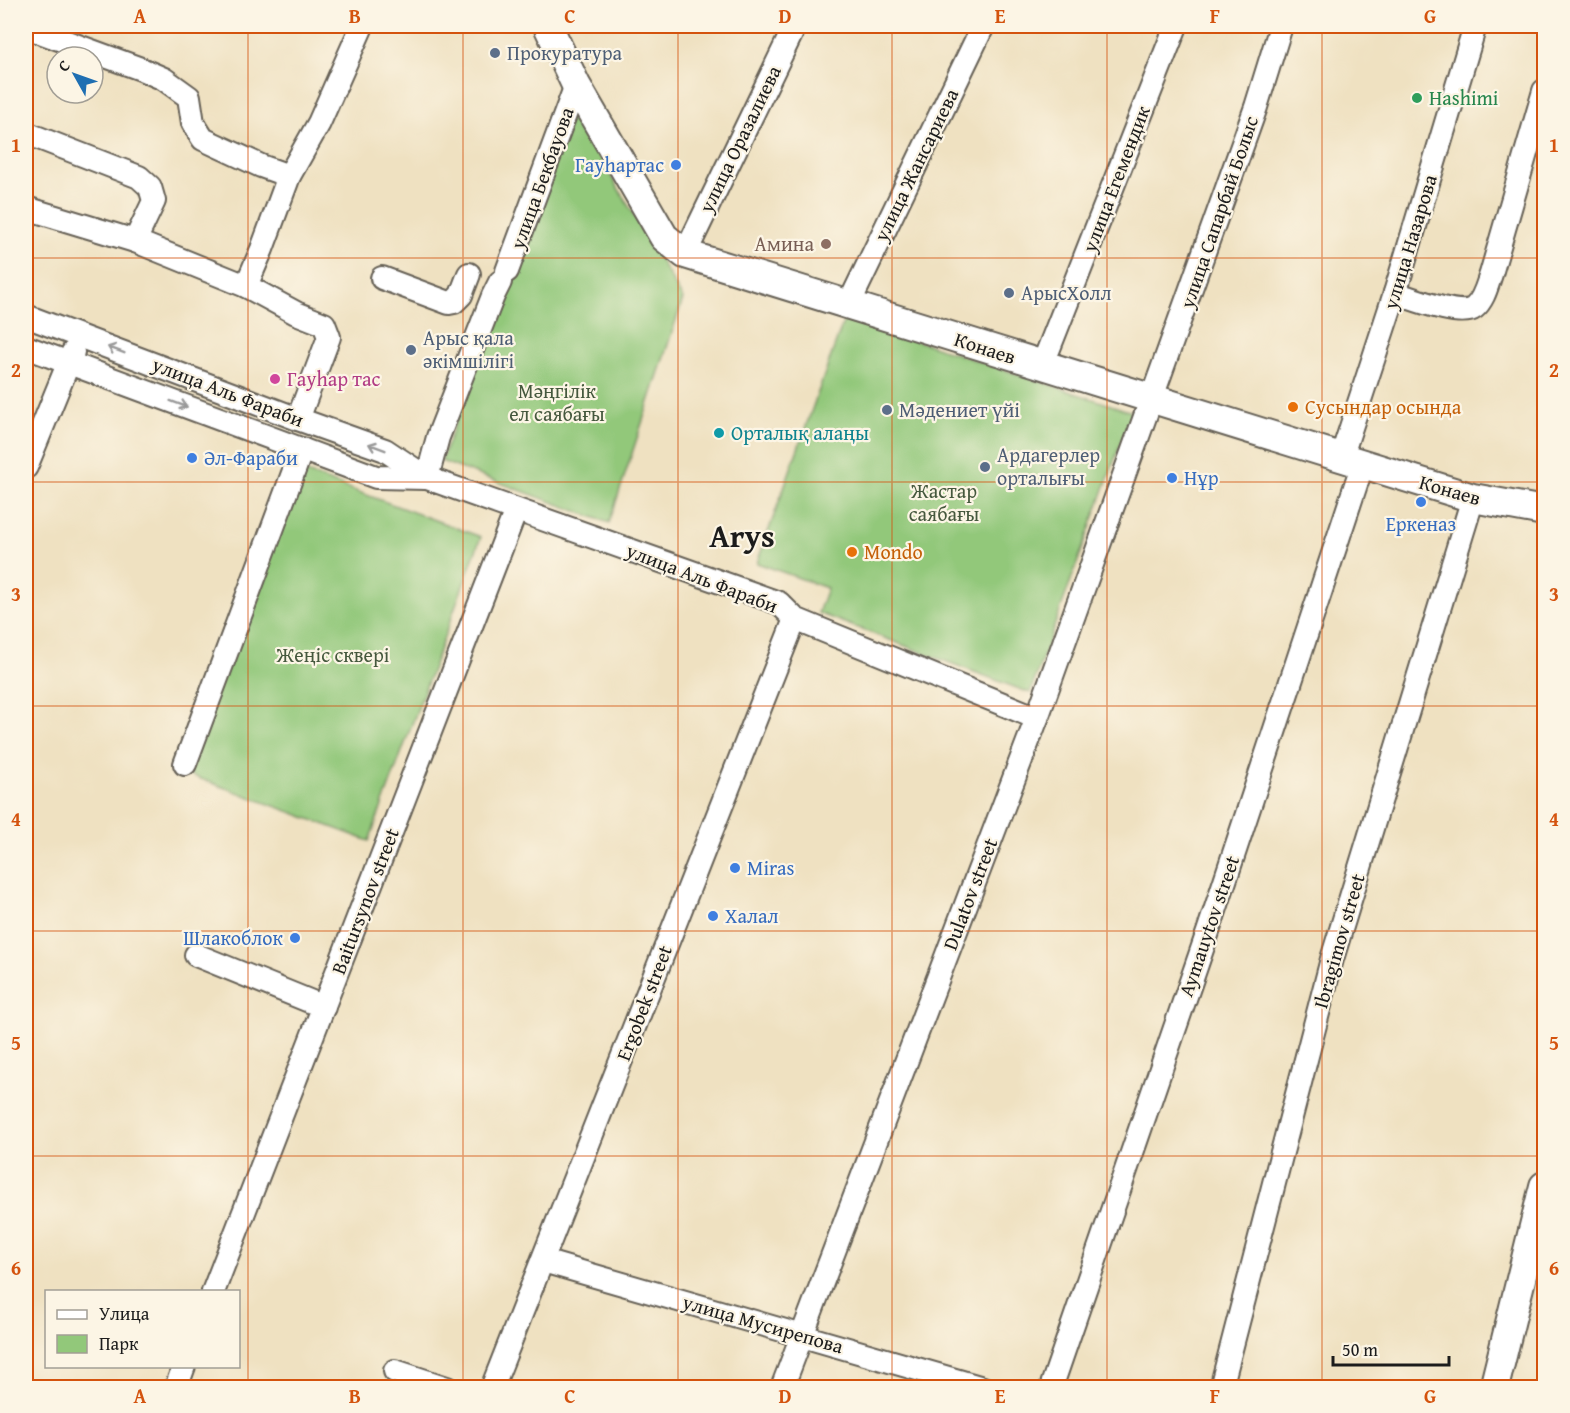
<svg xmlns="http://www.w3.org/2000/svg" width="1570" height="1413" font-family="'Gentium Book Plus',serif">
	<rect width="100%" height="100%" fill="#fcf5e5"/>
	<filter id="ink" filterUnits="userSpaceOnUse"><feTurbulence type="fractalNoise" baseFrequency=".0167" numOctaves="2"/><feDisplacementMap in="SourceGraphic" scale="12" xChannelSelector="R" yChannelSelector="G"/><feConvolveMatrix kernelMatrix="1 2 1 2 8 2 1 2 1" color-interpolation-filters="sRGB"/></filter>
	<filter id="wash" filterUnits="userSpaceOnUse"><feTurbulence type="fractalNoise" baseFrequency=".008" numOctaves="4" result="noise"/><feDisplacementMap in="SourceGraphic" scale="24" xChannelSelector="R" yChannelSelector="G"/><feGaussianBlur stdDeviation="1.35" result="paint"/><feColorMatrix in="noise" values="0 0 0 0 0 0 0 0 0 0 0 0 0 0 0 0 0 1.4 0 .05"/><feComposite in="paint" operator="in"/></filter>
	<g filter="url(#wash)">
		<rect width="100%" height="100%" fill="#efe1c1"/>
		<!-- green -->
		<g fill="#92c87a" stroke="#57724b" stroke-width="1.5">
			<path d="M 573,111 L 683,299 L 609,523 L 441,461 Z"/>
			<path d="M 845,317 L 1132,412 L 1030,693 L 818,613 L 827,588 L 757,563 Z"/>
			<path d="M 296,469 L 481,537 L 369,841 L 185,773 Z"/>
		</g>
	</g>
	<g filter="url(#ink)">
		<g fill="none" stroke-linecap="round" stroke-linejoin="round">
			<defs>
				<g id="minor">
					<path d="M 26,27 L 141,69 L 164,79 L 189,97 L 193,123 L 203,139 L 261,166 L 289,176"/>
					<path d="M 26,133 L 139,177 L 150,187 L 154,201 L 135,241 L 246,286"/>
					<path d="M 26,208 L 135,241"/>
					<path d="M 685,254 L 795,26"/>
					<path d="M 507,271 L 576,85"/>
					<path d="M 382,278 L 449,303 L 454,302 L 461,295 L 469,274"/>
					<path d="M 1395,293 C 1411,298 1461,318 1474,308 C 1484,300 1487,285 1491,274 L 1544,91"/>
					<path d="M 849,304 L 983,26"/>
					<path d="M 26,316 L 298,419 L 385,450 L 427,478 L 779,603 L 795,619 L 1037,718"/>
					<path d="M 26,347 L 376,477 L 426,478"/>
					<path d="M 1042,366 L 1176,26"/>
					<path d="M 298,419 L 329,337 L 324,324 L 296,313 L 246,286 L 262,249 L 289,176 L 319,123 L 362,26"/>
					<path d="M 1341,458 L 1395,293 L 1475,26"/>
					<path d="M 26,467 L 73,352"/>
					<path d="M 427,478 L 438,437 L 493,296 L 500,282"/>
					<path d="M 185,764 L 302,449"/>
					<path d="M 196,955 L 324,1007"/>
					<path d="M 543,1261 L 983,1388"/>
					<path d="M 213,1292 L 516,510"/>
					<path d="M 395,1371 L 447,1388"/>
					<path d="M 176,1388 L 184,1366"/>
					<path d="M 492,1388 L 795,619"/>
					<path d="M 782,1388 L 1037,718 L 1256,107 L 1281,26"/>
					<path d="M 1051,1388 L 1208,932 L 1363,463"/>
					<path d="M 1221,1388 L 1332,959 L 1473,498"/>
				</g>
				<g id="major">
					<path d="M 548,26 L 576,85 L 664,237 L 685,254 L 1473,498 L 1544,511"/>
					<path d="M 1494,1388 L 1544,1186"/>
				</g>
			</defs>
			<!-- minor casing -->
			<use href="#minor" stroke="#666156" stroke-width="26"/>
			<!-- major casing -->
			<use href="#major" stroke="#666156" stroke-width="32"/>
			<!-- minor -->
			<use href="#minor" stroke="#fff" stroke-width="22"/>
			<!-- major -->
			<use href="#major" stroke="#fff" stroke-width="28"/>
		</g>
		<!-- one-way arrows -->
		<defs><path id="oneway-shaft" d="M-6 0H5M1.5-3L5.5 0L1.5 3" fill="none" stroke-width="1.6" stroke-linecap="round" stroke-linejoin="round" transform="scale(1.5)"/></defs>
		<g stroke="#999">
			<use href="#oneway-shaft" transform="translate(116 350) rotate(-159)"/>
			<use href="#oneway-shaft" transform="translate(179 404) rotate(20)"/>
			<use href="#oneway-shaft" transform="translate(377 447) rotate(-159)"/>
		</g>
	</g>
	<!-- grid -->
	<path fill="none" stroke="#d4530e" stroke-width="1.5" stroke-opacity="0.55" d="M 248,26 L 248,1388M 463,26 L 463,1388M 678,26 L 678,1388M 892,26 L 892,1388M 1107,26 L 1107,1388M 1322,26 L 1322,1388M 26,258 L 1544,258M 26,482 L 1544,482M 26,706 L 1544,706M 26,931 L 1544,931M 26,1156 L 1544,1156"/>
	<!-- markers -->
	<g fill="#5c6f8a" stroke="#fcf5e5" stroke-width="2">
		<circle cx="495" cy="53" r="6"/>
		<circle cx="1009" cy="293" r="6"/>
		<circle cx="411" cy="350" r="6"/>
		<circle cx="887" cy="410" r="6"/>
		<circle cx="985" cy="467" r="6"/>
	</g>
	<circle fill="#2e9e5b" stroke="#fcf5e5" stroke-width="2" cx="1417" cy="98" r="6"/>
	<g fill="#3f7fe0" stroke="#fcf5e5" stroke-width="2">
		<circle cx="676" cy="165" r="6"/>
		<circle cx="192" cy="458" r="6"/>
		<circle cx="1172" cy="478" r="6"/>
		<circle cx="1421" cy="502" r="6"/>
		<circle cx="735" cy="868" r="6"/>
		<circle cx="713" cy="916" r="6"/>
		<circle cx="295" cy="938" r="6"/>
	</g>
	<circle fill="#8d6e63" stroke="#fcf5e5" stroke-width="2" cx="826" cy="244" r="6"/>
	<circle fill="#d1479c" stroke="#fcf5e5" stroke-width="2" cx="275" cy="379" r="6"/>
	<g fill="#e8710a" stroke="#fcf5e5" stroke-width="2">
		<circle cx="1293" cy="407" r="6"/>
		<circle cx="852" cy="552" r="6"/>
	</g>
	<circle fill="#0f9aa8" stroke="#fcf5e5" stroke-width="2" cx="719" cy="433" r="6"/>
	<g text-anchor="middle" stroke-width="4.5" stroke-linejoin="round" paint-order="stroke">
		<!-- service labels -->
		<g font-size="20" fill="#4e5e75" stroke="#fcf5e5" text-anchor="start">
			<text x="507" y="60">Прокуратура</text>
			<text x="1021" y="300">АрысХолл</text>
			<text x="423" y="345">Арыс қала<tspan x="423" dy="23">әкімшілігі</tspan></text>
			<text x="899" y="417">Mәдениет үйі</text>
			<text x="997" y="462">Ардагерлер<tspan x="997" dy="23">орталығы</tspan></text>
		</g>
		<!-- leisure labels -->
		<g font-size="20" fill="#27864d" stroke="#fcf5e5" text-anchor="start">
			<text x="1429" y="105">Hashimi</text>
		</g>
		<!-- street labels -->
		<g font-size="20" fill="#1c1c1c" stroke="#fcf5e5">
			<text transform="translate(740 139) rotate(-64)" y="7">улица Оразалиева</text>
			<text transform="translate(916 165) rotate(-64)" y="7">улица Жансариева</text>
			<text transform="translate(542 178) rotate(-70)" y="7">улица Бекбауова</text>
			<text transform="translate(1116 179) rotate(-69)" y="7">улица Егемендик</text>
			<text transform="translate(1219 212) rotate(-71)" y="7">улица Cапарбай Болыс</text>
			<text transform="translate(1410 242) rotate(-73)" y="7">улица Назарова</text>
			<text transform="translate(985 348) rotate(18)" y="7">Конаев</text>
			<text transform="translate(228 392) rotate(21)" y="7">улица Аль Фараби</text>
			<text transform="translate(1450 490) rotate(16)" y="7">Конаев</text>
			<text transform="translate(702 578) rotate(21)" y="7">улица Аль Фараби</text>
			<text transform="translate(970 894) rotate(-69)" y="7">Dulatov street</text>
			<text transform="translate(365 901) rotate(-69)" y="7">Baitursynov street</text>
			<text transform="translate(1209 926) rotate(-71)" y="7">Aymauytov street</text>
			<text transform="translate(1339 941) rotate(-74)" y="7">Ibragimov street</text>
			<text transform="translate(644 1003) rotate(-69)" y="7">Ergobek street</text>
			<text transform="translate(763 1324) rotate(16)" y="7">улица Мусирепова</text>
		</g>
		<!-- shop labels -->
		<g font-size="20" fill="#366cbe" stroke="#fcf5e5" text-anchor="start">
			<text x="664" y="172" text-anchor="end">Гауһартас</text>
			<text x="204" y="465">Әл-Фараби</text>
			<text x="1184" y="485">Нұр</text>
			<text x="1421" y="531" text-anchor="middle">Еркеназ</text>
			<text x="747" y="875">Miras</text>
			<text x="725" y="923">Халал</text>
			<text x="283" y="945" text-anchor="end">Шлакоблок</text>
		</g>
		<!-- education labels -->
		<g font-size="20" fill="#785e54" stroke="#fcf5e5" text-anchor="end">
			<text x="814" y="251">Амина</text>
		</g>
		<!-- hotel labels -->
		<g font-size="20" fill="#b23c85" stroke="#fcf5e5" text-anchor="start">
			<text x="287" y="386">Гауһар тас</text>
		</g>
		<!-- park labels -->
		<g font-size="20" fill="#45583d" stroke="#fcf5e5">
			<text x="557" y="398">Мәңгілік<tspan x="557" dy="23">ел саябағы</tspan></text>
			<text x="944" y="498">Жастар<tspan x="944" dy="23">саябағы</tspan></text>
			<text x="333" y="662">Жеңіс сквері</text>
		</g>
		<!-- food labels -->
		<g font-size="20" fill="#c56008" stroke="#fcf5e5" text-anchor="start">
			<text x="1305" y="414">Сусындар осында</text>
			<text x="864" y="559">Mondo</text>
		</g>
		<!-- culture labels -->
		<g font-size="20" fill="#0d838f" stroke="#fcf5e5" text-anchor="start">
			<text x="731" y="440">Орталық алаңы</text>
		</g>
		<!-- town labels -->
		<g font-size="32" font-weight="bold" fill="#1c1c1c" stroke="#fcf5e5">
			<text x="742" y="547">Arys</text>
		</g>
	</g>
	<!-- margin -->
	<rect width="1570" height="1413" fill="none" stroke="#fcf5e5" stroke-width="66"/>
	<!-- legend -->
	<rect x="45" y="1290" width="195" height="78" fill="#fcf5e5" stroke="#a29e95" stroke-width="1.5"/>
	<rect x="57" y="1310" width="30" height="9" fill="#ffffff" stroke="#a29e95" stroke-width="1.5"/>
	<text x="99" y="1320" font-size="18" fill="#1c1c1c">Улица</text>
	<rect x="57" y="1335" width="30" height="18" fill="#92c87a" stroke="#a29e95" stroke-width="1.5"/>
	<text x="99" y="1350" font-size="18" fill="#1c1c1c">Парк</text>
	<!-- north arrow -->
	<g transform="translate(75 75) rotate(310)"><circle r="28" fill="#fcf5e5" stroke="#a29e95" stroke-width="1.5"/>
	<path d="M0-4.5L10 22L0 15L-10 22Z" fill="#1f6fb2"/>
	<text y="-9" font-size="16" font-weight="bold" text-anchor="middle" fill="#1c1c1c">С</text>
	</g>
	<!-- scale -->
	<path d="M1333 1356v9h116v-9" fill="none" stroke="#1c1c1c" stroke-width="3"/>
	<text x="1342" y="1356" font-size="18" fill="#1c1c1c" stroke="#fcf5e5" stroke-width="4.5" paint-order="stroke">50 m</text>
	<rect x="33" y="33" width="1504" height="1347" fill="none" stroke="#d4530e" stroke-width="2"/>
	<g font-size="20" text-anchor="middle" font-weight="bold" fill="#d4530e">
		<text x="140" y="23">A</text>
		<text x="355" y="23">B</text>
		<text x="570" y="23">C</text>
		<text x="785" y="23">D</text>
		<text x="1000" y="23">E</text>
		<text x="1215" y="23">F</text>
		<text x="1430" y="23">G</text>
		<text x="16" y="152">1</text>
		<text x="1554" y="152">1</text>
		<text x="16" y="377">2</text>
		<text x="1554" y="377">2</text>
		<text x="16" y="601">3</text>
		<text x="1554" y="601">3</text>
		<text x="16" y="826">4</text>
		<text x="1554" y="826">4</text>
		<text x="16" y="1050">5</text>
		<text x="1554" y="1050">5</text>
		<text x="16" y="1275">6</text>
		<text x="1554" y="1275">6</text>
		<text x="140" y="1403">A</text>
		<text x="355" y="1403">B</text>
		<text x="570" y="1403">C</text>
		<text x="785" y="1403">D</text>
		<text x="1000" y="1403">E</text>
		<text x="1215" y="1403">F</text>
		<text x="1430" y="1403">G</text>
	</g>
</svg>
